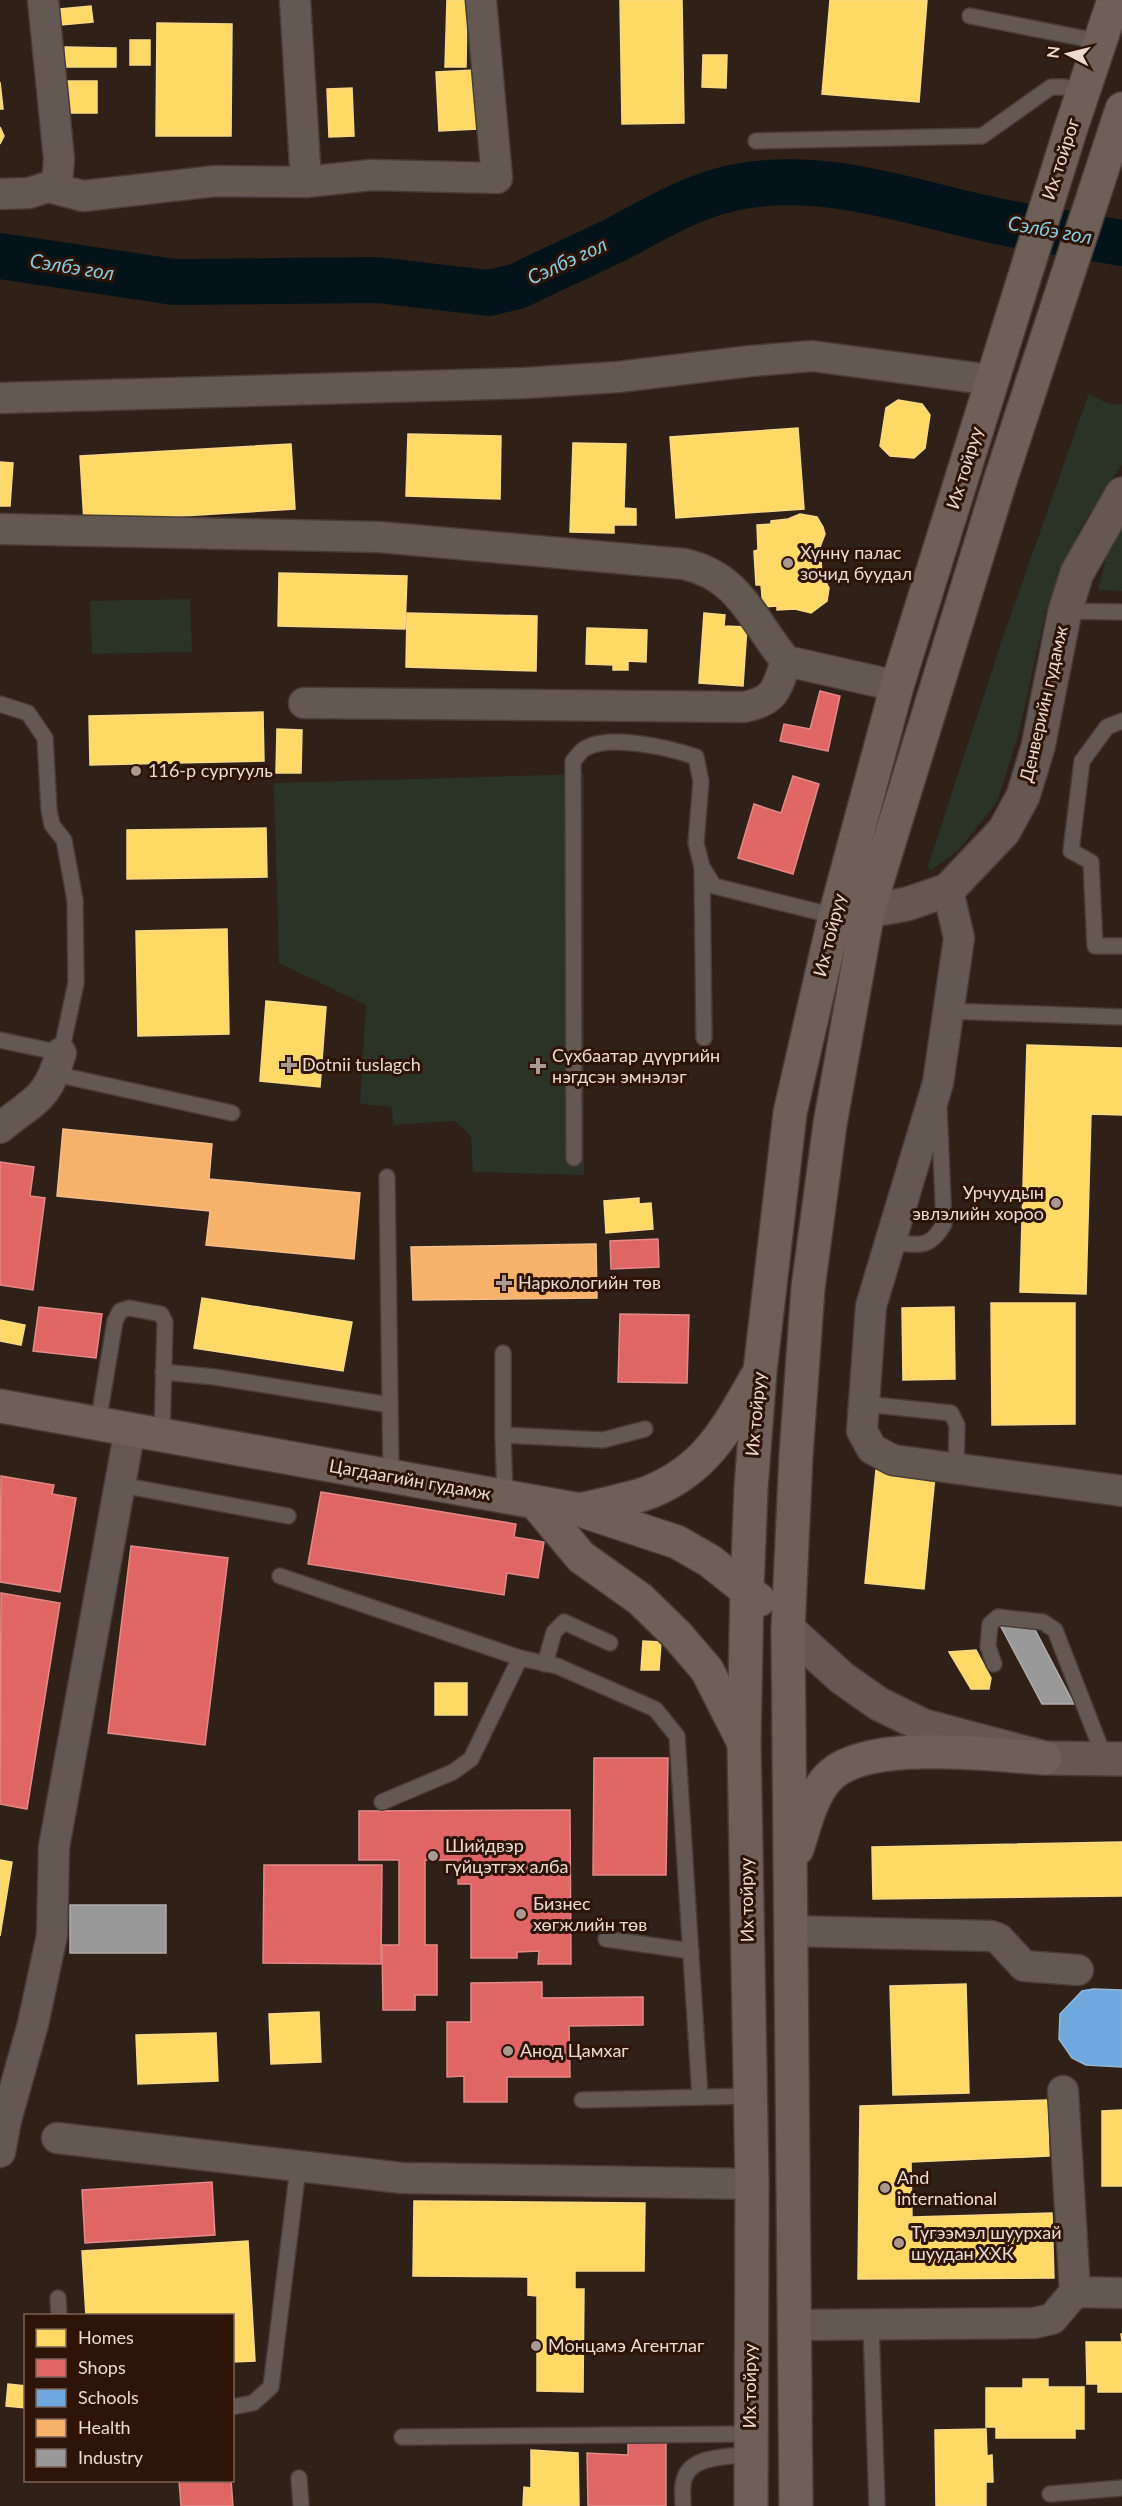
<svg xmlns="http://www.w3.org/2000/svg" width="1122" height="2506" font-family="Lato,sans-serif">
	<rect width="100%" height="100%" fill="#2f2018"/>
	<!-- green -->
	<g fill="#2b3326">
		<path d="M 1089,393 C 1100,400 1109,406 1122,404 L 1122,464 L 1081,527 L 1047,606 L 1018,736 L 997,802 L 958,851 L 930,871 L 928,866 L 1002,640 Z"/>
		<path d="M 1122,526 L 1122,591 L 1098,590 L 1107,555 Z"/>
		<path d="M 190,599 L 192,652 L 92,654 L 90,601 Z"/>
		<path d="M 584,774 L 584,1175 L 473,1172 L 471,1136 L 455,1121 L 393,1125 L 392,1107 L 360,1104 L 366,1005 L 279,963 L 274,783 Z"/>
	</g>
	<!-- homes -->
	<g fill="#ffd966" stroke="#f9d986" stroke-width="1.5">
		<path d="M 447,0 L 467,0 L 466,67 L 445,67 Z"/>
		<path d="M 620,0 L 682,0 L 684,123 L 622,124 Z"/>
		<path d="M 830,0 L 927,0 L 919,102 L 822,94 Z"/>
		<path d="M 91,6 L 93,22 L 61,25 L 60,9 Z"/>
		<path d="M 157,23 L 232,24 L 231,136 L 156,136 Z"/>
		<rect x="130" y="40" width="20" height="25"/>
		<path d="M 65,47 L 116,48 L 116,67 L 65,67 Z"/>
		<path d="M 703,55 L 727,55 L 726,88 L 702,87 Z"/>
		<path d="M 474,70 L 477,129 L 439,131 L 436,72 Z"/>
		<rect x="67" y="81" width="30" height="32"/>
		<path d="M 0,82 L 3,109 L 0,109 Z"/>
		<path d="M 352,88 L 354,136 L 329,137 L 327,89 Z"/>
		<path d="M 0,127 L 4,136 L 0,144 Z"/>
		<path d="M 898,400 L 922,404 L 930,415 L 925,448 L 914,458 L 890,456 L 880,446 L 886,408 Z"/>
		<path d="M 798,428 L 804,509 L 676,518 L 670,437 Z"/>
		<path d="M 408,434 L 501,436 L 500,499 L 406,496 Z"/>
		<path d="M 573,443 L 626,444 L 624,508 L 636,509 L 636,525 L 614,525 L 614,533 L 570,532 Z"/>
		<path d="M 291,444 L 295,509 L 84,522 L 80,456 Z"/>
		<path d="M 0,462 L 13,463 L 10,506 L 0,506 Z"/>
		<path d="M 800,514 L 817,517 L 823,527 L 825,534 L 820,547 L 822,574 L 829,588 L 827,601 L 811,613 L 795,609 L 777,610 L 777,606 L 763,607 L 761,585 L 756,585 L 754,551 L 758,550 L 757,525 L 771,524 L 771,521 L 788,519 Z"/>
		<path d="M 279,573 L 407,576 L 405,629 L 278,626 Z"/>
		<path d="M 407,613 L 537,616 L 536,671 L 406,667 Z"/>
		<path d="M 704,613 L 725,615 L 724,626 L 747,627 L 743,686 L 699,683 Z"/>
		<path d="M 587,628 L 647,630 L 646,662 L 628,661 L 628,670 L 613,670 L 613,665 L 586,664 Z"/>
		<path d="M 263,712 L 264,761 L 90,765 L 89,716 Z"/>
		<path d="M 277,729 L 302,730 L 301,773 L 276,773 Z"/>
		<path d="M 266,828 L 267,877 L 127,879 L 127,830 Z"/>
		<path d="M 227,929 L 229,1034 L 138,1036 L 136,931 Z"/>
		<path d="M 266,1001 L 326,1007 L 320,1087 L 260,1081 Z"/>
		<path d="M 1027,1045 L 1122,1048 L 1122,1115 L 1091,1114 L 1086,1294 L 1020,1292 Z"/>
		<path d="M 639,1198 L 639,1204 L 651,1203 L 653,1229 L 606,1233 L 604,1201 Z"/>
		<path d="M 202,1298 L 352,1322 L 343,1371 L 194,1348 Z"/>
		<path d="M 991,1303 L 1075,1303 L 1075,1424 L 992,1425 Z"/>
		<path d="M 954,1307 L 955,1379 L 903,1380 L 902,1308 Z"/>
		<path d="M 0,1320 L 25,1325 L 21,1345 L 0,1341 Z"/>
		<path d="M 876,1470 L 935,1476 L 924,1589 L 865,1583 Z"/>
		<path d="M 643,1641 L 661,1642 L 659,1670 L 641,1670 Z"/>
		<path d="M 976,1650 L 991,1678 L 989,1689 L 971,1689 L 949,1652 Z"/>
		<rect x="435" y="1683" width="32" height="32"/>
		<path d="M 1122,1842 L 1122,1896 L 873,1899 L 872,1847 Z"/>
		<path d="M 0,1860 L 12,1862 L 0,1936 Z"/>
		<path d="M 966,1984 L 969,2093 L 893,2095 L 890,1986 Z"/>
		<path d="M 319,2012 L 321,2062 L 271,2064 L 269,2014 Z"/>
		<path d="M 216,2033 L 218,2081 L 138,2084 L 136,2035 Z"/>
		<path d="M 1047,2100 L 1049,2156 L 911,2162 L 912,2217 L 1052,2213 L 1054,2278 L 858,2279 L 860,2106 Z"/>
		<path d="M 1122,2110 L 1122,2186 L 1102,2186 L 1102,2111 Z"/>
		<path d="M 414,2201 L 645,2203 L 644,2271 L 575,2271 L 575,2289 L 584,2289 L 583,2392 L 537,2391 L 537,2296 L 528,2295 L 528,2277 L 413,2276 Z"/>
		<path d="M 248,2241 L 255,2361 L 232,2362 L 232,2316 L 86,2316 L 82,2251 Z"/>
		<path d="M 1121,2334 L 1122,2334 L 1122,2392 L 1098,2392 L 1098,2384 L 1087,2384 L 1086,2342 L 1122,2342 Z"/>
		<path d="M 1023,2379 L 1048,2379 L 1048,2387 L 1084,2387 L 1084,2429 L 1075,2429 L 1075,2438 L 996,2438 L 996,2427 L 986,2427 L 986,2388 L 1023,2388 Z"/>
		<path d="M 8,2384 L 26,2386 L 26,2408 L 6,2406 Z"/>
		<path d="M 986,2429 L 987,2456 L 992,2455 L 993,2482 L 986,2482 L 986,2506 L 936,2506 L 935,2430 Z"/>
		<path d="M 531,2450 L 578,2453 L 579,2506 L 523,2506 L 524,2487 L 531,2488 Z"/>
	</g>
	<!-- shops -->
	<g fill="#e06666" stroke="#e48986" stroke-width="1.5">
		<path d="M 820,691 L 840,696 L 828,751 L 780,741 L 784,724 L 810,729 Z"/>
		<path d="M 793,776 L 819,784 L 793,874 L 738,858 L 754,804 L 781,813 Z"/>
		<path d="M 0,1162 L 34,1167 L 30,1196 L 45,1198 L 33,1290 L 0,1285 Z"/>
		<path d="M 658,1239 L 659,1267 L 611,1269 L 610,1241 Z"/>
		<path d="M 39,1307 L 102,1314 L 96,1358 L 33,1351 Z"/>
		<path d="M 620,1314 L 689,1315 L 687,1383 L 618,1382 Z"/>
		<path d="M 1,1476 L 54,1485 L 52,1494 L 76,1498 L 60,1592 L 0,1582 Z"/>
		<path d="M 321,1492 L 516,1524 L 514,1537 L 544,1542 L 538,1578 L 507,1573 L 504,1595 L 308,1564 Z"/>
		<path d="M 131,1546 L 228,1558 L 205,1745 L 108,1733 Z"/>
		<path d="M 1,1593 L 60,1603 L 27,1809 L 0,1804 Z"/>
		<path d="M 594,1758 L 668,1758 L 666,1875 L 593,1875 Z"/>
		<path d="M 570,1810 L 571,1964 L 538,1964 L 539,1951 L 517,1952 L 517,1958 L 471,1958 L 471,1884 L 458,1884 L 458,1860 L 425,1860 L 425,1945 L 437,1945 L 437,1995 L 415,1995 L 415,2010 L 383,2010 L 382,1945 L 399,1945 L 399,1860 L 359,1860 L 359,1811 Z"/>
		<path d="M 264,1865 L 382,1865 L 381,1964 L 263,1963 Z"/>
		<path d="M 542,1982 L 542,1998 L 643,1997 L 643,2025 L 569,2026 L 570,2077 L 507,2077 L 507,2102 L 464,2102 L 464,2076 L 447,2077 L 447,2022 L 471,2022 L 471,1983 Z"/>
		<path d="M 212,2182 L 215,2235 L 85,2243 L 82,2190 Z"/>
		<path d="M 628,2440 L 666,2440 L 666,2506 L 588,2506 L 587,2453 L 628,2455 Z"/>
		<path d="M 179,2480 L 231,2480 L 233,2506 L 181,2506 Z"/>
	</g>
	<!-- schools -->
	<path fill="#6fa8dc" stroke="#94b7d9" stroke-width="1.5" d="M 1093,1989 L 1122,1990 L 1122,2067 L 1086,2065 L 1072,2058 L 1059,2039 L 1060,2014 L 1082,1991 Z"/>
	<!-- health -->
	<g fill="#f6b26b" stroke="#f3be8a" stroke-width="1.5">
		<path d="M 63,1129 L 212,1144 L 209,1179 L 360,1193 L 354,1259 L 206,1245 L 210,1211 L 57,1196 Z"/>
		<path d="M 596,1244 L 597,1298 L 413,1300 L 411,1247 Z"/>
	</g>
	<!-- industry -->
	<g fill="#999" stroke="#b2acaa" stroke-width="1.5">
		<path d="M 1031,1622 L 1074,1704 L 1042,1704 L 999,1623 Z"/>
		<rect x="70" y="1905" width="96" height="48"/>
	</g>
	<g fill="none" stroke-linecap="round" stroke-linejoin="round">
		<!-- river -->
		<path stroke="#04131a" stroke-width="46" d="M 0,256 L 174,282 L 377,280 L 489,293 L 518,286 C 552,269 587,254 621,237 C 658,217 699,193 742,186 C 829,172 905,201 988,219 C 1032,229 1077,235 1122,243"/>
		<defs>
			<g id="lane">
				<path d="M 970,16 L 1082,38 L 1099,44"/>
				<path d="M 756,141 L 982,136 L 1051,87 L 1065,87 L 1083,93"/>
				<path d="M 1065,611 L 1122,612"/>
				<path d="M 1122,721 L 1107,727 L 1082,761 L 1071,851 L 1091,862 L 1095,946 L 1122,946"/>
				<path d="M 702,867 L 704,1038"/>
				<path d="M 948,1011 L 1122,1017"/>
				<path d="M 0,1040 L 61,1053 L 76,983 L 75,900 L 64,840 L 52,825 L 49,810 L 45,738 L 28,713 L 0,704"/>
				<path d="M 55,1074 L 232,1113"/>
				<path d="M 574,1158 L 573,761 C 577,757 581,750 586,748 C 610,734 671,748 696,757 L 701,781 L 696,843 L 702,867 L 714,886 L 835,916"/>
				<path d="M 387,1177 L 391,1476"/>
				<path d="M 890,1242 C 917,1244 929,1251 944,1224 L 939,1108"/>
				<path d="M 163,1372 L 215,1377 L 390,1405"/>
				<path d="M 865,1404 L 951,1413 L 957,1425 L 956,1468"/>
				<path d="M 98,1423 L 115,1321 L 120,1311 L 129,1308 L 161,1314 L 165,1322 L 162,1435"/>
				<path d="M 503,1435 L 503,1353"/>
				<path d="M 121,1485 L 288,1516"/>
				<path d="M 505,1497 L 503,1435 L 603,1440 L 645,1429"/>
				<path d="M 280,1576 L 520,1658 L 557,1666 L 655,1709 L 677,1736 L 700,2097"/>
				<path d="M 545,1664 L 554,1632 L 564,1622 L 610,1643"/>
				<path d="M 994,1664 L 988,1646 L 990,1624 L 998,1617 L 1043,1622 L 1055,1630 L 1105,1759"/>
				<path d="M 382,1802 L 453,1772 L 471,1759 L 520,1658"/>
				<path d="M 606,1939 L 691,1951"/>
				<path d="M 582,2100 L 751,2096"/>
				<path d="M 58,2298 L 59,2316"/>
				<path d="M 871,2325 L 877,2506"/>
				<path d="M 232,2407 L 253,2403 L 271,2387 L 298,2168"/>
				<path d="M 402,2437 L 750,2434"/>
				<path d="M 299,2478 L 301,2506"/>
				<path d="M 1050,2494 L 1122,2488"/>
				<path d="M 683,2506 C 683,2497 681,2485 685,2477 C 693,2455 730,2457 750,2454"/>
			</g>
			<g id="street">
				<path d="M 295,0 L 306,182"/>
				<path d="M 48,187 L 83,196 L 216,181 L 306,182 L 371,175 L 497,178 L 481,0"/>
				<path d="M 0,194 L 29,193 L 57,184 L 59,159 L 43,0"/>
				<path d="M 0,398 L 525,383 L 618,377 L 751,361 L 812,356 L 992,380"/>
				<path d="M 0,529 L 379,537 L 684,564 C 740,576 753,621 786,661 L 897,686"/>
				<path d="M 304,703 L 744,707 C 776,701 777,688 786,661"/>
				<path d="M 948,890 L 959,938 L 938,1083 L 871,1306 L 862,1431 L 872,1449 L 893,1460 L 1122,1491"/>
				<path d="M 0,1128 C 35,1099 47,1101 61,1053"/>
				<path d="M 790,1931 L 991,1936 L 999,1939 L 1024,1966 L 1078,1970"/>
				<path d="M 1063,2091 L 1075,2292"/>
				<path d="M 57,2138 L 402,2178 L 752,2184"/>
				<path d="M 0,2152 L 6,2120 L 33,2024 L 52,1935 L 54,1847 L 130,1429"/>
				<path d="M 796,2325 L 1034,2323 L 1052,2319 L 1075,2292 L 1122,2293"/>
			</g>
			<g id="secondary">
				<path d="M 868,911 L 907,904 L 948,890 L 1004,831 L 1023,796 L 1038,747 L 1065,611 L 1077,573 L 1122,494"/>
				<path d="M 788,1629 L 842,1678 L 879,1704 L 924,1726 L 1045,1758 L 1122,1759"/>
			</g>
			<g id="primary">
				<path d="M 0,1406 L 580,1510 L 677,1542 L 710,1561 L 759,1600"/>
				<path d="M 535,1502 L 581,1557 L 640,1599 L 677,1635 L 707,1670 L 742,1739"/>
				<path d="M 580,1510 C 603,1504 630,1500 652,1491 C 707,1468 728,1427 756,1378"/>
				<path d="M 797,1849 C 805,1825 812,1791 832,1774 C 873,1739 992,1755 1045,1758"/>
				<path d="M 751,2506 L 752,2184 L 744,1742 L 747,1588 L 751,1488 L 760,1371 L 790,1113 L 835,916 L 897,686 L 1070,131 L 1114,0"/>
				<path d="M 796,2506 L 788,1629 L 796,1455 L 808,1288 L 830,1124 L 868,911 L 1000,481 L 1122,109"/>
			</g>
		</defs>
		<!-- lane casing -->
		<use href="#lane" stroke="#493c37" stroke-width="18"/>
		<!-- street casing -->
		<use href="#street" stroke="#493c37" stroke-width="33"/>
		<!-- secondary casing -->
		<use href="#secondary" stroke="#493c37" stroke-width="36"/>
		<!-- primary casing -->
		<use href="#primary" stroke="#493c37" stroke-width="36"/>
		<!-- lane -->
		<use href="#lane" stroke="#645853" stroke-width="15"/>
		<!-- street -->
		<use href="#street" stroke="#645853" stroke-width="30"/>
		<!-- secondary -->
		<use href="#secondary" stroke="#655751" stroke-width="33"/>
		<!-- primary -->
		<use href="#primary" stroke="#6e5f59" stroke-width="33"/>
	</g>
	<!-- markers -->
	<g fill="#aa9990" stroke="#2d1406" stroke-width="2">
		<circle cx="788" cy="563" r="6"/>
		<circle cx="136" cy="771" r="6"/>
		<path d="M286 1056h6v6h6v6h-6v6h-6v-6h-6v-6h6z"/>
		<path d="M535 1057h6v6h6v6h-6v6h-6v-6h-6v-6h6z"/>
		<circle cx="1056" cy="1203" r="6"/>
		<path d="M501 1274h6v6h6v6h-6v6h-6v-6h-6v-6h6z"/>
		<circle cx="433" cy="1856" r="6"/>
		<circle cx="521" cy="1914" r="6"/>
		<circle cx="508" cy="2051" r="6"/>
		<circle cx="885" cy="2188" r="6"/>
		<circle cx="899" cy="2243" r="6"/>
		<circle cx="536" cy="2346" r="6"/>
	</g>
	<g text-anchor="middle" stroke-width="6" stroke-linejoin="round" paint-order="stroke">
		<!-- street labels -->
		<g font-size="18" fill="#ecdad1" stroke="#2d1406">
			<text transform="translate(1061 159) rotate(-72)" y="6">Их тойрог</text>
			<text transform="translate(965 468) rotate(-73)" y="6">Их тойруу</text>
			<text transform="translate(1044 704) rotate(-77)" y="6">Денверийн гудамж</text>
			<text transform="translate(830 935) rotate(-76)" y="6">Их тойруу</text>
			<text transform="translate(756 1414) rotate(-85)" y="6">Их тойруу</text>
			<text transform="translate(410 1480) rotate(10)" y="6">Цагдаагийн гудамж</text>
			<text transform="translate(747 1900) rotate(-91)" y="6">Их тойруу</text>
			<text transform="translate(750 2386) rotate(-90)" y="6">Их тойруу</text>
		</g>
		<!-- poi labels -->
		<g font-size="18" fill="#ecdad1" stroke="#2d1406" text-anchor="start">
			<text x="800" y="559">Хүннү палас<tspan x="800" dy="21">зочид буудал</tspan></text>
			<text x="148" y="777">116-р сургууль</text>
			<text x="552" y="1062">Сүхбаатар дүүргийн<tspan x="552" dy="21">нэгдсэн эмнэлэг</tspan></text>
			<text x="302" y="1071">Dotnii tuslagch</text>
			<text x="1044" y="1199" text-anchor="end">Урчуудын<tspan x="1044" dy="21">эвлэлийн хороо</tspan></text>
			<text x="518" y="1289">Наркологийн төв</text>
			<text x="445" y="1852">Шийдвэр<tspan x="445" dy="21">гүйцэтгэх алба</tspan></text>
			<text x="533" y="1910">Бизнес<tspan x="533" dy="21">хөгжлийн төв</tspan></text>
			<text x="520" y="2057">Анод Цамхаг</text>
			<text x="897" y="2184">And<tspan x="897" dy="21">international</tspan></text>
			<text x="911" y="2239">Түгээмэл шуурхай<tspan x="911" dy="21">шуудан ХХК</tspan></text>
			<text x="548" y="2352">Монцамэ Агентлаг</text>
		</g>
		<!-- water labels -->
		<g font-size="20" font-style="italic" fill="#89cae1" stroke="#2d1406">
			<text transform="translate(1050 230) rotate(10)" y="7">Сэлбэ гол</text>
			<text transform="translate(567 261) rotate(-25)" y="7">Сэлбэ гол</text>
			<text transform="translate(72 267) rotate(9)" y="7">Сэлбэ гол</text>
		</g>
	</g>
	<!-- legend -->
	<rect x="24" y="2314" width="210" height="168" fill="#2d1406" stroke="#796357" stroke-width="1.5"/>
	<rect x="36" y="2329" width="30" height="18" fill="#ffd966" stroke="#796357" stroke-width="1.5"/>
	<text x="78" y="2344" font-size="18" fill="#ecdad1">Homes</text>
	<rect x="36" y="2359" width="30" height="18" fill="#e06666" stroke="#796357" stroke-width="1.5"/>
	<text x="78" y="2374" font-size="18" fill="#ecdad1">Shops</text>
	<rect x="36" y="2389" width="30" height="18" fill="#6fa8dc" stroke="#796357" stroke-width="1.5"/>
	<text x="78" y="2404" font-size="18" fill="#ecdad1">Schools</text>
	<rect x="36" y="2419" width="30" height="18" fill="#f6b26b" stroke="#796357" stroke-width="1.5"/>
	<text x="78" y="2434" font-size="18" fill="#ecdad1">Health</text>
	<rect x="36" y="2449" width="30" height="18" fill="#999999" stroke="#796357" stroke-width="1.5"/>
	<text x="78" y="2464" font-size="18" fill="#ecdad1">Industry</text>
	<!-- north arrow -->
	<g transform="translate(1068 54) rotate(277)" stroke="#2d1406" stroke-width="4.5" paint-order="stroke">
	<path d="M0-4.5L10 22L0 15L-10 22Z" fill="#ecdad1"/>
	<text y="-9" font-size="16" font-weight="bold" text-anchor="middle" fill="#ecdad1">N</text>
	</g>
</svg>
